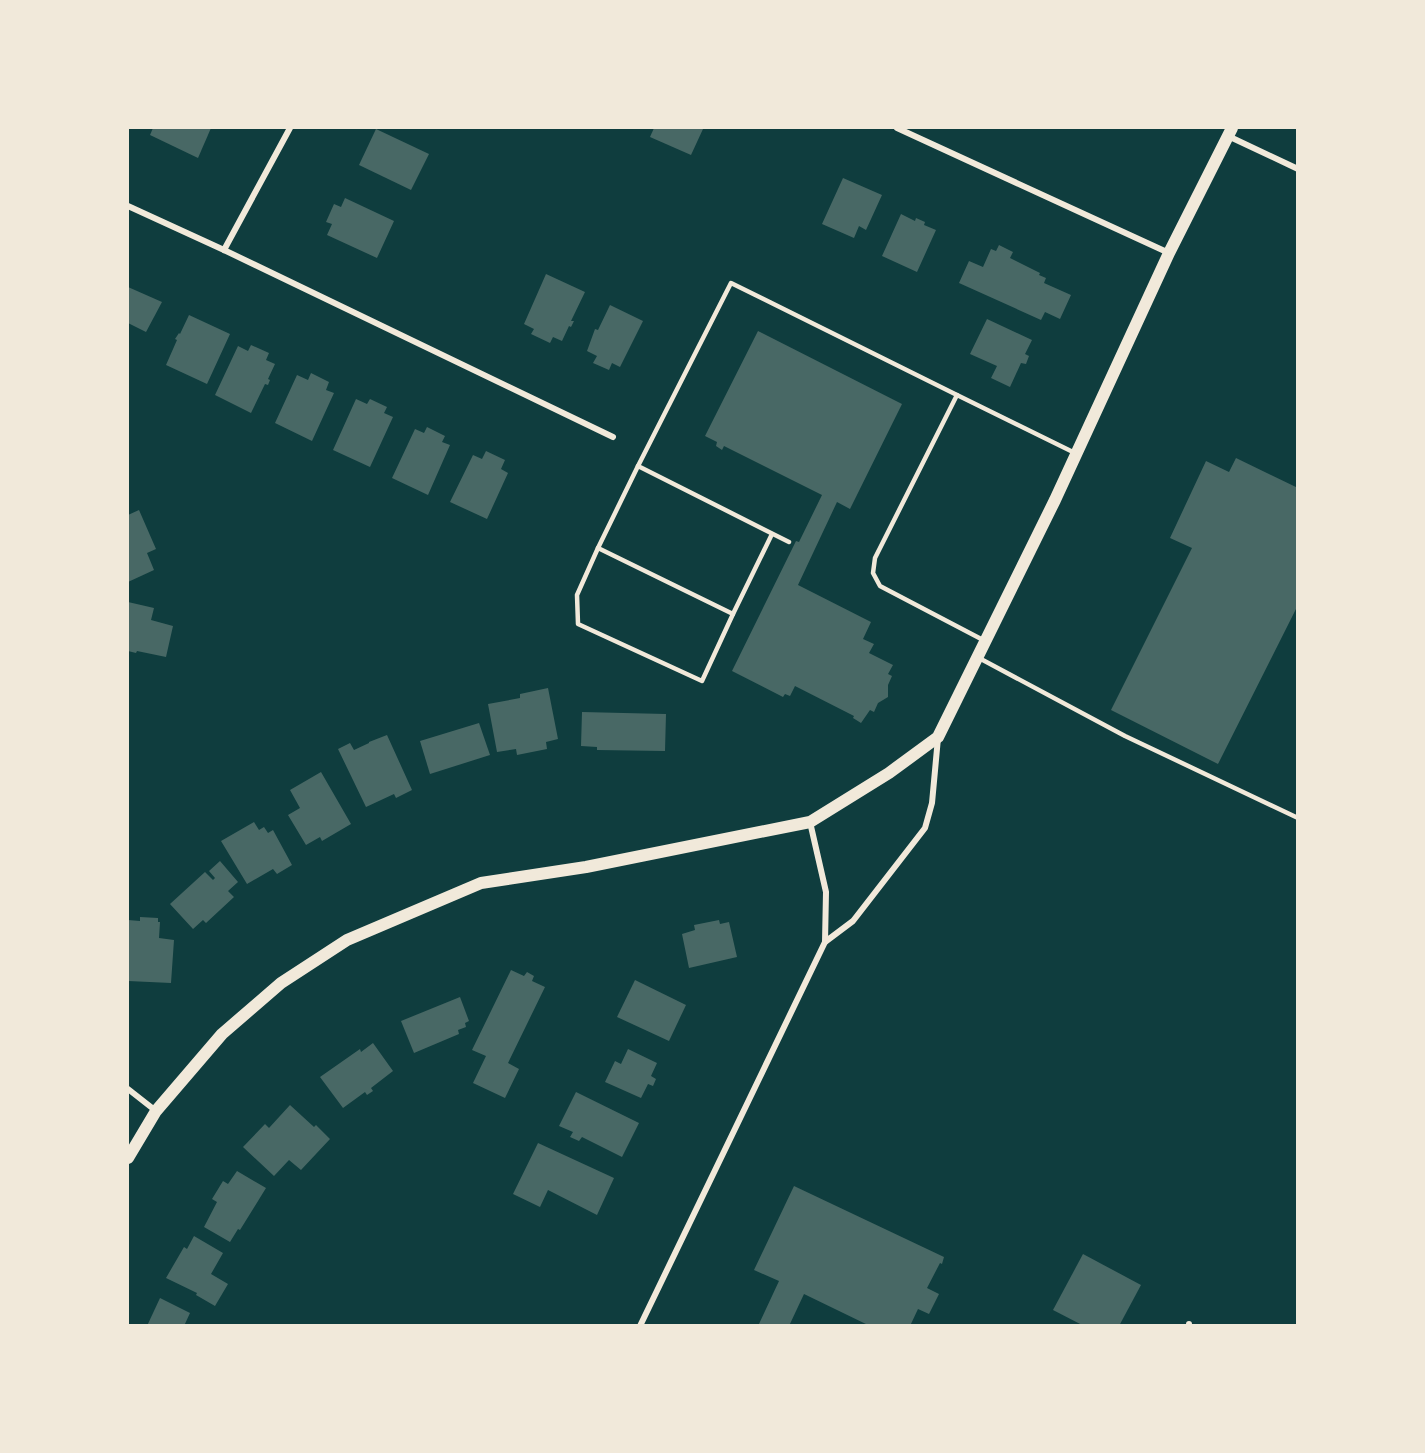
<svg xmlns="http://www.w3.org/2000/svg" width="1425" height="1453" font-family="Commissioner,sans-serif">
	<rect width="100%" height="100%" fill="#0f3d3e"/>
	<!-- building -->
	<g fill="#486865">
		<path d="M 153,128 L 211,128 L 198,158 L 150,135 Z"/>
		<path d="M 654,128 L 699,128 L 703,129 L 691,155 L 650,137 Z"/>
		<path d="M 376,129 L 429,154 L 411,190 L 359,165 Z"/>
		<path d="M 843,178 L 882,195 L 866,230 L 859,226 L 854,238 L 822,224 Z"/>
		<path d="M 345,198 L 394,221 L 377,258 L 327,235 L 332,224 L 326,222 L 334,204 L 341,207 Z"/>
		<path d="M 901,214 L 915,221 L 916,218 L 925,222 L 924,225 L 936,230 L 917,272 L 882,256 Z"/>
		<path d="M 999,245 L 1013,252 L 1010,258 L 1040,273 L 1039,275 L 1046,278 L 1044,283 L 1071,295 L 1060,319 L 1045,312 L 1041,320 L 959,283 L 969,261 L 983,267 L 991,249 L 996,251 Z"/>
		<path d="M 546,274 L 585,292 L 571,321 L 574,321 L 571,327 L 569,326 L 562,341 L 553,337 L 550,343 L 531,334 L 534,329 L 524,324 Z"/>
		<path d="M 128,287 L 162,302 L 146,332 L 128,323 Z"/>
		<path d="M 610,305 L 643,321 L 620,367 L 612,363 L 609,370 L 593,363 L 597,356 L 587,351 L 595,329 L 598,330 Z"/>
		<path d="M 189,315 L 230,334 L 207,384 L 166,365 L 177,340 L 175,339 L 179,333 L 180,334 Z"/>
		<path d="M 987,319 L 1032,340 L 1025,354 L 1029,356 L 1026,364 L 1021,363 L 1010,387 L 991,378 L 997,366 L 970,354 Z"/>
		<path d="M 758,331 L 902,404 L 850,509 L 837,502 L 798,585 L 871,622 L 863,639 L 874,644 L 869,653 L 893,665 L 888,674 L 892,676 L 888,685 L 888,697 L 878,703 L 874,712 L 870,710 L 861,723 L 853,718 L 854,716 L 795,686 L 790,696 L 785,694 L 783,697 L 732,671 L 796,541 L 799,542 L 822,495 L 724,446 L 722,450 L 716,446 L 717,442 L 705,436 Z"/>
		<path d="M 251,345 L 269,353 L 266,360 L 275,364 L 268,379 L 270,380 L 268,385 L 265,384 L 251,413 L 215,395 L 238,346 L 248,351 Z"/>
		<path d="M 311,373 L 329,382 L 326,390 L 334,393 L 312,441 L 275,423 L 297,375 L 308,380 Z"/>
		<path d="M 356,399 L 367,404 L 370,399 L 387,407 L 384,413 L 393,417 L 370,467 L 333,450 Z"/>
		<path d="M 427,427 L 445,436 L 442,442 L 450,445 L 428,495 L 392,478 L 415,429 L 424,433 Z"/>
		<path d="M 486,451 L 505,460 L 501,469 L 508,473 L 487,519 L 450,502 L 473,455 L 482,459 Z"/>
		<path d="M 1236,458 L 1298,488 L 1298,605 L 1218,764 L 1111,710 L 1192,548 L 1170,538 L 1206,461 L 1229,472 Z"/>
		<path d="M 139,510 L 156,549 L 147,553 L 154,570 L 128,582 L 128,515 Z"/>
		<path d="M 128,602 L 154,608 L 151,620 L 173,626 L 166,657 L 137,651 L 136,653 L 128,651 Z"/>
		<path d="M 548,688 L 558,739 L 546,742 L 547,749 L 517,755 L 516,749 L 497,752 L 488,704 L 520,698 L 520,694 Z"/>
		<path d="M 582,712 L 666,714 L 665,751 L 597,750 L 597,747 L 581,746 Z"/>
		<path d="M 479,723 L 490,755 L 430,774 L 420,741 Z"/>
		<path d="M 387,735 L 412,790 L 396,798 L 394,794 L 366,807 L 338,749 L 350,743 L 354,750 L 369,743 L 369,742 Z"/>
		<path d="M 321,772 L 351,824 L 322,841 L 320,837 L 306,845 L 288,815 L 300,808 L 290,790 Z"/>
		<path d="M 254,822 L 259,830 L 264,827 L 268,833 L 273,830 L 292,865 L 277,874 L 273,869 L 247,884 L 221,841 Z"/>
		<path d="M 220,861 L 238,882 L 228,891 L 234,897 L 206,923 L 203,920 L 193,929 L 170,904 L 205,872 L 213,880 L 215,878 L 209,871 Z"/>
		<path d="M 140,917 L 158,918 L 158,922 L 160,922 L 159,938 L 174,940 L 171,983 L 128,981 L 128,920 L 140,921 Z"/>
		<path d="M 719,920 L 720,924 L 729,922 L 737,957 L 689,968 L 682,934 L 695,930 L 694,925 Z"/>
		<path d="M 511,970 L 524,976 L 527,972 L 534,976 L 532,981 L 545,987 L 508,1063 L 519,1069 L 505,1098 L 473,1083 L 486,1056 L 472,1050 Z"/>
		<path d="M 635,980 L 686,1005 L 669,1041 L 617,1017 Z"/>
		<path d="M 460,997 L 469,1021 L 465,1023 L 466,1027 L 458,1030 L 459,1034 L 414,1053 L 401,1021 Z"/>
		<path d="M 373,1043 L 393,1071 L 371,1088 L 373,1091 L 367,1095 L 365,1092 L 343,1108 L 320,1077 L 360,1049 L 361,1052 Z"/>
		<path d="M 628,1049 L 657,1063 L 651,1076 L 656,1079 L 653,1086 L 648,1084 L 641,1098 L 605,1082 L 615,1061 L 621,1064 Z"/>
		<path d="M 576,1092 L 639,1123 L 622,1157 L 582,1137 L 579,1141 L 570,1137 L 573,1132 L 559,1126 Z"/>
		<path d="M 290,1105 L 314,1127 L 316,1125 L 330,1139 L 301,1170 L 289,1160 L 274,1176 L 243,1147 L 265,1124 L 269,1128 Z"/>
		<path d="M 538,1143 L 614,1178 L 597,1215 L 548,1190 L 540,1207 L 513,1194 Z"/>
		<path d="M 237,1171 L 266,1188 L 240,1230 L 238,1229 L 230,1242 L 204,1227 L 217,1202 L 212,1199 L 223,1181 L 228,1184 Z"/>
		<path d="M 794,1186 L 944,1257 L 942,1264 L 940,1263 L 927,1288 L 939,1294 L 929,1314 L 918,1309 L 910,1326 L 870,1326 L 804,1294 L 789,1326 L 758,1326 L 779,1281 L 754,1270 Z"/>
		<path d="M 194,1236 L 223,1253 L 211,1274 L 228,1284 L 215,1306 L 196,1295 L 197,1293 L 166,1278 L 184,1247 L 187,1249 Z"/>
		<path d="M 1083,1254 L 1141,1285 L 1119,1326 L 1084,1326 L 1053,1310 Z"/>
		<path d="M 160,1298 L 190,1313 L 184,1326 L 147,1326 Z"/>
	</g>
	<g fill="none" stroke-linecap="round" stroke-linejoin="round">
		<!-- service -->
		<g stroke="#f1e9da" stroke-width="4.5">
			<path d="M 638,466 L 598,548 L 733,614 L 772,534"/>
			<path d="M 789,542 L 638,466 L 731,283 L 957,395"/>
			<path d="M 598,548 L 577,595 L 578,624 L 702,681 L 733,614"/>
			<path d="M 985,641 L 880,586 L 873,573 L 875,558 L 957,395 L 1075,453"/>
			<path d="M 979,658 L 1125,736 L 1298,818"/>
		</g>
		<!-- minor -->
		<g stroke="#f1e9da" stroke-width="6">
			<path d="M 897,128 L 1169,253"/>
			<path d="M 1228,136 L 1298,169"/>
			<path d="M 128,206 L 224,250 L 613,437"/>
			<path d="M 224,250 L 290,128"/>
			<path d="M 810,822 L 826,892 L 825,942 L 853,921 L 925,828 L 932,803 L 938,738"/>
			<path d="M 128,1089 L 156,1111"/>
			<path d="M 640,1326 L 825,942"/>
			<path d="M 1189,1326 L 1189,1324"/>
		</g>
		<!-- secondary -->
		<path stroke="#f1e9da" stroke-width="12" d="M 128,1158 L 156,1111 L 222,1034 L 281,983 L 347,940 L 481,883 L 586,867 L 810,822 L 889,773 L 938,737 L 1055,500 L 1169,253 L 1232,128"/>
	</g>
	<!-- border -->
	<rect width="1425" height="1453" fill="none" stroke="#f1e9da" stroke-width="258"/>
</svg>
